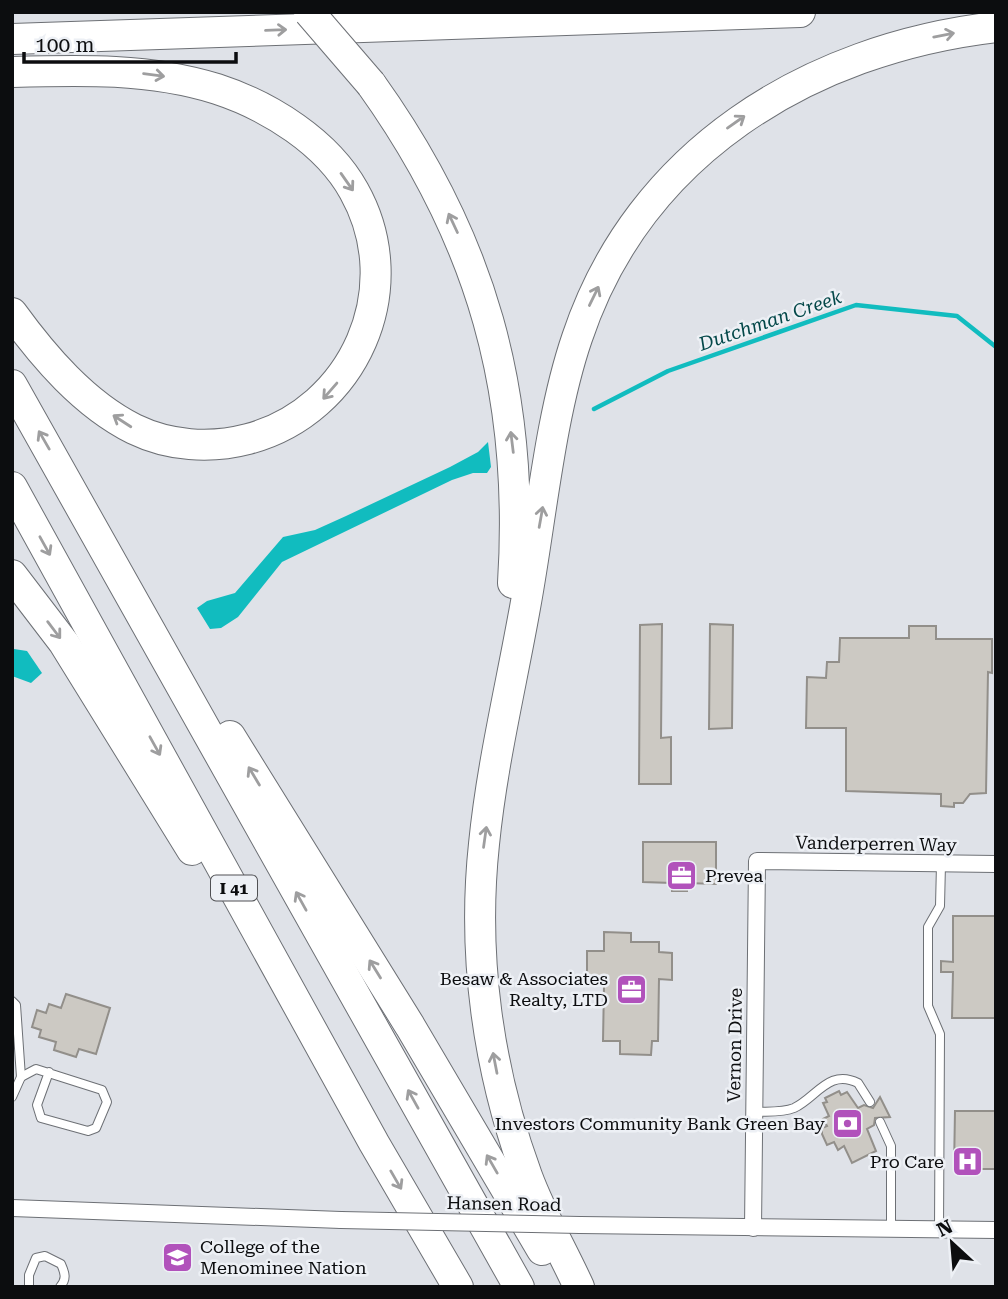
<svg xmlns="http://www.w3.org/2000/svg" width="1008" height="1299" font-family="'Roboto Serif',serif">
	<rect width="100%" height="100%" fill="#dfe2e8"/>
	<!-- water -->
	<g fill="#11bcbf">
		<path d="M 488,442 L 491,467 L 487,473 L 473,473 L 452,480 L 282,562 L 238,617 L 221,628 L 210,629 L 197,608 L 207,601 L 235,593 L 283,537 L 315,530 L 346,516 L 450,467 L 478,452 Z"/>
		<path d="M 14,649 L 27,651 L 42,673 L 31,683 L 12,676 Z"/>
	</g>
	<g fill="none" stroke-linecap="round" stroke-linejoin="round">
		<!-- stream -->
		<path stroke="#11bcbf" stroke-width="4.5" d="M 594,409 L 668,371 L 856,305 L 957,316 L 996,347"/>
	</g>
	<!-- building -->
	<g fill="#ccc9c3" stroke="#928f8a" stroke-width="2">
		<path d="M 662,624 L 661,738 L 671,737 L 671,784 L 639,784 L 640,625 Z"/>
		<path d="M 710,624 L 733,625 L 732,728 L 709,729 Z"/>
		<path d="M 909,626 L 936,626 L 936,639 L 992,639 L 992,673 L 988,672 L 986,793 L 970,794 L 963,803 L 954,803 L 954,807 L 941,806 L 941,794 L 846,791 L 846,728 L 806,728 L 807,677 L 826,678 L 827,662 L 839,662 L 840,638 L 909,638 Z"/>
		<path d="M 643,842 L 716,842 L 716,884 L 687,883 L 687,891 L 672,891 L 672,883 L 643,882 Z"/>
		<path d="M 953,916 L 996,916 L 996,1018 L 952,1018 L 953,972 L 941,972 L 941,961 L 953,962 Z"/>
		<path d="M 604,932 L 631,933 L 631,942 L 659,942 L 659,952 L 672,953 L 672,980 L 659,979 L 658,1041 L 652,1041 L 651,1055 L 620,1054 L 620,1041 L 603,1041 L 604,985 L 587,985 L 587,951 L 604,951 Z"/>
		<path d="M 66,994 L 110,1008 L 96,1054 L 79,1049 L 76,1057 L 54,1050 L 56,1042 L 39,1037 L 41,1030 L 32,1027 L 37,1010 L 46,1013 L 49,1004 L 61,1008 Z"/>
		<path d="M 839,1091 L 841,1095 L 847,1092 L 858,1108 L 864,1105 L 873,1108 L 880,1097 L 890,1117 L 875,1118 L 874,1125 L 867,1129 L 876,1151 L 852,1163 L 844,1146 L 838,1150 L 834,1142 L 827,1145 L 822,1134 L 822,1128 L 827,1126 L 823,1119 L 829,1116 L 823,1103 L 827,1102 L 825,1098 Z"/>
		<path d="M 955,1111 L 996,1111 L 996,1169 L 954,1169 Z"/>
	</g>
	<g fill="none" stroke-linecap="round" stroke-linejoin="round">
		<defs>
			<g id="service">
				<path d="M 12,1001 L 16,1005 L 21,1077"/>
				<path d="M 12,1097 L 21,1077 L 36,1069 L 102,1090 L 107,1102 L 96,1128 L 88,1131 L 41,1118 L 37,1105 L 49,1072"/>
				<path d="M 754,1112 C 766,1111 782,1113 794,1108 C 816,1098 829,1068 858,1083 L 870,1102"/>
				<path d="M 880,1122 L 891,1146 L 891,1229"/>
				<path d="M 939,1230 L 940,1034 L 928,1006 L 928,927 L 940,906 L 941,864"/>
				<path d="M 29,1287 L 29,1275 L 36,1258 L 45,1256 L 61,1264 C 65,1273 67,1279 60,1287"/>
			</g>
			<g id="minor">
				<path d="M 12,1208 L 341,1220"/>
				<path d="M 580,1225 L 996,1230"/>
				<path d="M 753,1228 L 757,861 L 996,864"/>
			</g>
			<g id="motorway">
				<path d="M 12,39 L 800,12"/>
				<path d="M 12,72 C 81,70 150,68 217,89 C 269,106 327,142 354,191 C 409,289 354,411 248,439 C 210,449 169,446 134,429 C 84,404 44,357 12,313"/>
				<path d="M 371,84 C 482,239 525,393 513,583"/>
				<path d="M 12,385 L 519,1287"/>
				<path d="M 12,487 L 374,1143 L 458,1287"/>
				<path d="M 12,575 L 64,643 L 192,850"/>
				<path d="M 230,736 L 410,1026 L 542,1250"/>
				<path d="M 579,1287 C 562,1250 541,1214 527,1176 C 488,1070 472,956 484,844 C 492,763 512,682 526,602 C 541,519 550,417 577,338 C 639,152 808,49 996,27"/>
			</g>
		</defs>
		<!-- service casing -->
		<use href="#service" stroke="#6d7075" stroke-width="10"/>
		<!-- minor casing -->
		<use href="#minor" stroke="#6d7075" stroke-width="18"/>
		<!-- motorway casing -->
		<use href="#motorway" stroke="#6d7075" stroke-width="32"/>
		<!-- service -->
		<use href="#service" stroke="#fff" stroke-width="8"/>
		<!-- minor -->
		<use href="#minor" stroke="#fff" stroke-width="16"/>
		<!-- motorway -->
		<use href="#motorway" stroke="#fff" stroke-width="30"/>
		<defs>
			<path id="minor-bridge" d="M 341,1220 L 580,1225"/>
			<path id="motorway-bridge" d="M 309,12 L 371,84"/>
		</defs>
		<!-- minor-bridge casing -->
		<use href="#minor-bridge" stroke="#6d7075" stroke-width="18" stroke-linecap="butt"/>
		<!-- motorway-bridge casing -->
		<use href="#motorway-bridge" stroke="#6d7075" stroke-width="32" stroke-linecap="butt"/>
		<!-- minor-bridge -->
		<use href="#minor-bridge" stroke="#fff" stroke-width="16"/>
		<!-- motorway-bridge -->
		<use href="#motorway-bridge" stroke="#fff" stroke-width="30"/>
	</g>
	<!-- one-way arrows -->
	<defs><path id="oneway-shaft" d="M-6 0H5M1.5-3L5.5 0L1.5 3" fill="none" stroke-width="1.6" stroke-linecap="round" stroke-linejoin="round" transform="scale(1.75)"/></defs>
	<g stroke="#9e9e9f">
		<use href="#oneway-shaft" transform="translate(276 30) rotate(-2)"/>
		<use href="#oneway-shaft" transform="translate(944 35) rotate(-11)"/>
		<use href="#oneway-shaft" transform="translate(154 75) rotate(7)"/>
		<use href="#oneway-shaft" transform="translate(736 122) rotate(-35)"/>
		<use href="#oneway-shaft" transform="translate(347 182) rotate(55)"/>
		<use href="#oneway-shaft" transform="translate(453 223) rotate(-115)"/>
		<use href="#oneway-shaft" transform="translate(594 296) rotate(-64)"/>
		<use href="#oneway-shaft" transform="translate(330 391) rotate(131)"/>
		<use href="#oneway-shaft" transform="translate(122 421) rotate(-147)"/>
		<use href="#oneway-shaft" transform="translate(44 440) rotate(-120)"/>
		<use href="#oneway-shaft" transform="translate(512 442) rotate(-97)"/>
		<use href="#oneway-shaft" transform="translate(541 517) rotate(-80)"/>
		<use href="#oneway-shaft" transform="translate(45 546) rotate(61)"/>
		<use href="#oneway-shaft" transform="translate(54 630) rotate(53)"/>
		<use href="#oneway-shaft" transform="translate(155 746) rotate(61)"/>
		<use href="#oneway-shaft" transform="translate(254 776) rotate(-121)"/>
		<use href="#oneway-shaft" transform="translate(485 837) rotate(-82)"/>
		<use href="#oneway-shaft" transform="translate(301 901) rotate(-119)"/>
		<use href="#oneway-shaft" transform="translate(375 969) rotate(-122)"/>
		<use href="#oneway-shaft" transform="translate(495 1063) rotate(-101)"/>
		<use href="#oneway-shaft" transform="translate(413 1099) rotate(-119)"/>
		<use href="#oneway-shaft" transform="translate(492 1164) rotate(-120)"/>
		<use href="#oneway-shaft" transform="translate(396 1180) rotate(60)"/>
	</g>
	<!-- icons -->
	<defs>
		<symbol id="office-square" viewBox="-11 -11 22 22"><rect x="-9" y="-9" width="18" height="18" rx="4" fill="#b152bb" stroke="#edf0f5"/><path d="M-6-3h4V-5.5h4V-3h4V5H-6ZM-1-4.5V-3h2v-1.5ZM-6 0V1H6V0Z" fill="#fff"/></symbol>
		<symbol id="bank-square" viewBox="-11 -11 22 22"><rect x="-9" y="-9" width="18" height="18" rx="4" fill="#b152bb" stroke="#edf0f5"/><path d="M-6-4H6V4H-6ZM0-2.3a2.3 2.3 0 1 0 0 4.6a2.3 2.3 0 1 0 0-4.6Z" fill="#fff"/></symbol>
		<symbol id="hospital-square" viewBox="-11 -11 22 22"><rect x="-9" y="-9" width="18" height="18" rx="4" fill="#b152bb" stroke="#edf0f5"/><path d="M-5-5h3v3.5h4V-5h3V5h-3V1.5h-4V5h-3Z" fill="#fff"/></symbol>
		<symbol id="university-square" viewBox="-11 -11 22 22"><rect x="-9" y="-9" width="18" height="18" rx="4" fill="#b152bb" stroke="#edf0f5"/><path d="M0-5L7-2L0 1L-7-2ZM-4 1L0 2.5L4 1V4Q0 6-4 4Z" fill="#fff"/></symbol>
	</defs>
	<g fill-rule="evenodd">
		<use href="#office-square" x="664" y="858" width="35" height="35"/>
		<use href="#office-square" x="614" y="972" width="35" height="35"/>
		<use href="#bank-square" x="830" y="1106" width="35" height="35"/>
		<use href="#hospital-square" x="950" y="1144" width="35" height="35"/>
		<use href="#university-square" x="160" y="1240" width="35" height="35"/>
	</g>
	<g text-anchor="middle" stroke-width="5" stroke-linejoin="round" paint-order="stroke">
		<!-- shield labels -->
		<rect fill="#edf0f5" stroke="#505154" stroke-width="2" x="211" y="875.5" width="46" height="25" rx="5"/>
		<g font-size="16" font-weight="bold" fill="#0c0d0f">
			<text x="234" y="894">I 41</text>
		</g>
		<!-- street labels -->
		<g font-size="18" fill="#0c0d0f" stroke="#edf0f5">
			<text transform="translate(876 844) rotate(1)" y="6">Vanderperren Way</text>
			<text transform="translate(735 1045) rotate(-89)" y="6">Vernon Drive</text>
			<text transform="translate(504 1204) rotate(1)" y="6">Hansen Road</text>
		</g>
		<!-- poi labels -->
		<g font-size="18" fill="#0c0d0f" stroke="#edf0f5" text-anchor="end">
			<text x="705" y="882" text-anchor="start">Prevea</text>
			<text x="608" y="985">Besaw &amp; Associates<tspan x="608" dy="21">Realty, LTD</tspan></text>
			<text x="825" y="1130">Investors Community Bank Green Bay</text>
			<text x="944" y="1168">Pro Care</text>
			<text x="200" y="1253" text-anchor="start">College of the<tspan x="200" dy="21">Menominee Nation</tspan></text>
		</g>
		<!-- water labels -->
		<g font-size="19" font-style="italic" fill="#044849" stroke="#edf0f5">
			<text transform="translate(770 320) rotate(-19)" y="7">Dutchman Creek</text>
		</g>
	</g>
	<!-- border -->
	<rect width="1008" height="1299" fill="none" stroke="#0c0d0f" stroke-width="28"/>
	<!-- north arrow -->
	<g transform="translate(952 1243) rotate(334)" stroke="#edf0f5" stroke-width="5" paint-order="stroke">
	<path d="M0-5L12 26L0 18L-12 26Z" fill="#0c0d0f"/>
	<text y="-10" font-size="19" font-weight="bold" text-anchor="middle" fill="#0c0d0f">N</text>
	</g>
	<!-- scale -->
	<path d="M24 52v10h212v-10" fill="none" stroke="#0c0d0f" stroke-width="3.5"/>
	<text x="35" y="52" font-size="21" fill="#0c0d0f" stroke="#edf0f5" stroke-width="5" paint-order="stroke">100 m</text>
</svg>
